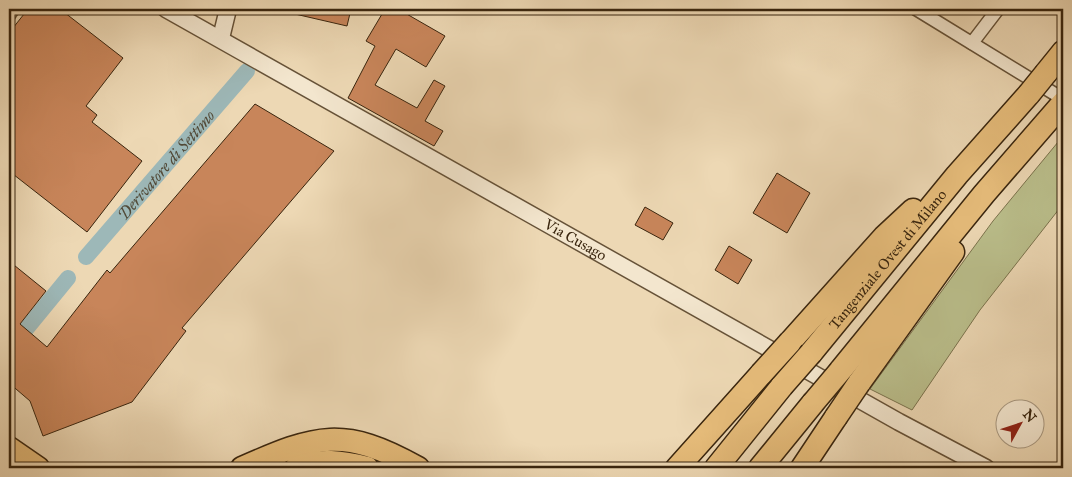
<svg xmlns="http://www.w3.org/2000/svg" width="1072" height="477" font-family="'IM FELL Great Primer',serif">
	<rect width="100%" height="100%" fill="#edd8b4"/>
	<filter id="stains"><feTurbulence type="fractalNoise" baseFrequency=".004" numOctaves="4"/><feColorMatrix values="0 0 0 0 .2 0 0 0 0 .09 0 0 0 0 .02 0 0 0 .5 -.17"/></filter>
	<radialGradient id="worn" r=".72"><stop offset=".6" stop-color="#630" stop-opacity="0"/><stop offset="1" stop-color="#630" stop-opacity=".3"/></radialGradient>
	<!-- green -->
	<path fill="#babe8b" stroke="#7a724c" d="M 1063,136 L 1063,204 L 980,310 L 912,410 L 870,389 L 993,221 Z"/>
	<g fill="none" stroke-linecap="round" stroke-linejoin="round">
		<!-- canal -->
		<g stroke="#9db8b8" stroke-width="16">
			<path id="s1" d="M 86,257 L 247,71"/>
			<path d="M 9,350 L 68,278"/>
		</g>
	</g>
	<!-- building -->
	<g fill="#c8855a" stroke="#39250e">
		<path d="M 28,9 L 60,9 L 123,58 L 86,106 L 97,115 L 92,122 L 142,161 L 87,232 L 9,171 L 9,33 Z"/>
		<path d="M 295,9 L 351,9 L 347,26 L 295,14 Z"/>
		<path d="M 385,9 L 398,9 L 445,36 L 426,67 L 396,49 L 375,85 L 417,108 L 434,80 L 445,86 L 425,121 L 443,131 L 434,146 L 348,98 L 375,46 L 366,41 Z"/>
		<path d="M 255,104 L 334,151 L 182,328 L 186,331 L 132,402 L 43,436 L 30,401 L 9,383 L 9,261 L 46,291 L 20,324 L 47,347 L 107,270 L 110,273 Z"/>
		<path d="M 777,173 L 810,193 L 787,233 L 753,213 Z"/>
		<path d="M 645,207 L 673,223 L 663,240 L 635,225 Z"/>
		<path d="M 729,246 L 752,260 L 738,284 L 715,270 Z"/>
	</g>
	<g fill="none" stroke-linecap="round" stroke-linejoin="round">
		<defs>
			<g id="minor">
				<path d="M 916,9 L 1063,99"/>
				<path d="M 9,15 L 13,9"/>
				<path d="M 972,43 L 998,9"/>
			</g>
			<g id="tertiary">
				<path id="s2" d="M 166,9 L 899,422 L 986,468"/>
				<path d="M 221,38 L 228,9"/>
			</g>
			<g id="motorway">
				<path d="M 1046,73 L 1063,52"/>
				<path d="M 790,342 L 884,237 L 913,210"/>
				<path id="s3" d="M 811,353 L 957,175 L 1029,94"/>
				<path d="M 840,371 L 984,194 L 1063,103"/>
				<path d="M 859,383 L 953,252"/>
				<path d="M 9,448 L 38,468"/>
				<path d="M 242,468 C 317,435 343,426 418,468"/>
				<path d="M 296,468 C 318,458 344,462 367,468"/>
				<path d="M 677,468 L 761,374"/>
				<path d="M 716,468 L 782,386"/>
				<path d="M 760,468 L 813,403"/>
				<path d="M 802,468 L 836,417"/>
			</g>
		</defs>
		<!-- minor casing -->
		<use href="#minor" stroke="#665238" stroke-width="15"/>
		<!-- tertiary casing -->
		<use href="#tertiary" stroke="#665238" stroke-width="19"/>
		<!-- motorway casing -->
		<use href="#motorway" stroke="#39250e" stroke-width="25"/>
		<!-- minor -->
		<use href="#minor" stroke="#f3e6ce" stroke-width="12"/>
		<!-- tertiary -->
		<use href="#tertiary" stroke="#f3e6ce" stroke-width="16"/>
		<!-- motorway -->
		<use href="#motorway" stroke="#e6bc7a" stroke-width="22"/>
		<defs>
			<g id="motorway-bridge">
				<path d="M 1029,94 L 1046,73"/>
				<path d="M 761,374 L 790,342"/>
				<path d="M 782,386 L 811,353"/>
				<path d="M 813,403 L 840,371"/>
				<path d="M 836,417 L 859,383"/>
			</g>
		</defs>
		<!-- motorway-bridge casing -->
		<use href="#motorway-bridge" stroke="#39250e" stroke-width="25" stroke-linecap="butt"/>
		<!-- motorway-bridge -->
		<use href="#motorway-bridge" stroke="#e6bc7a" stroke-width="22"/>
	</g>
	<g text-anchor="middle" stroke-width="5" stroke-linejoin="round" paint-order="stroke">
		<!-- street labels -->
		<g font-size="15" fill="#39250e" stroke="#f3e6ce">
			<text dy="5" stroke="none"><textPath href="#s2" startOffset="470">Via Cusago</textPath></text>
			<text dy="5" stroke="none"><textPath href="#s3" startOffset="121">Tangenziale Ovest di Milano</textPath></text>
		</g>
		<!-- water labels -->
		<g font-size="16" font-style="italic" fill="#524a38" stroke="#f3e6ce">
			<text dy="6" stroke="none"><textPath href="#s1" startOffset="122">Derivatore di Settimo</textPath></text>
		</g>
	</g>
	<!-- margin -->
	<rect width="1072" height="477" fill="none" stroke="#edd8b4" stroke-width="30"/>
	<rect x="10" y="10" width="1052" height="457" fill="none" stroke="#39250e" stroke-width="2.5"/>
	<rect x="15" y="15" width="1042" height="447" fill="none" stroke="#39250e"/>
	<!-- north arrow -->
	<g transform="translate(1020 424) rotate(50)"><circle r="24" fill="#f3e6ce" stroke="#a99981"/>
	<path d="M0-4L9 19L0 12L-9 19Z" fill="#8f2418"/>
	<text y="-8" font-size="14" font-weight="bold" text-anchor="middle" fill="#39250e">N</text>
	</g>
	<rect width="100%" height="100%" filter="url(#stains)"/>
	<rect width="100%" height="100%" fill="url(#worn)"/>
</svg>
